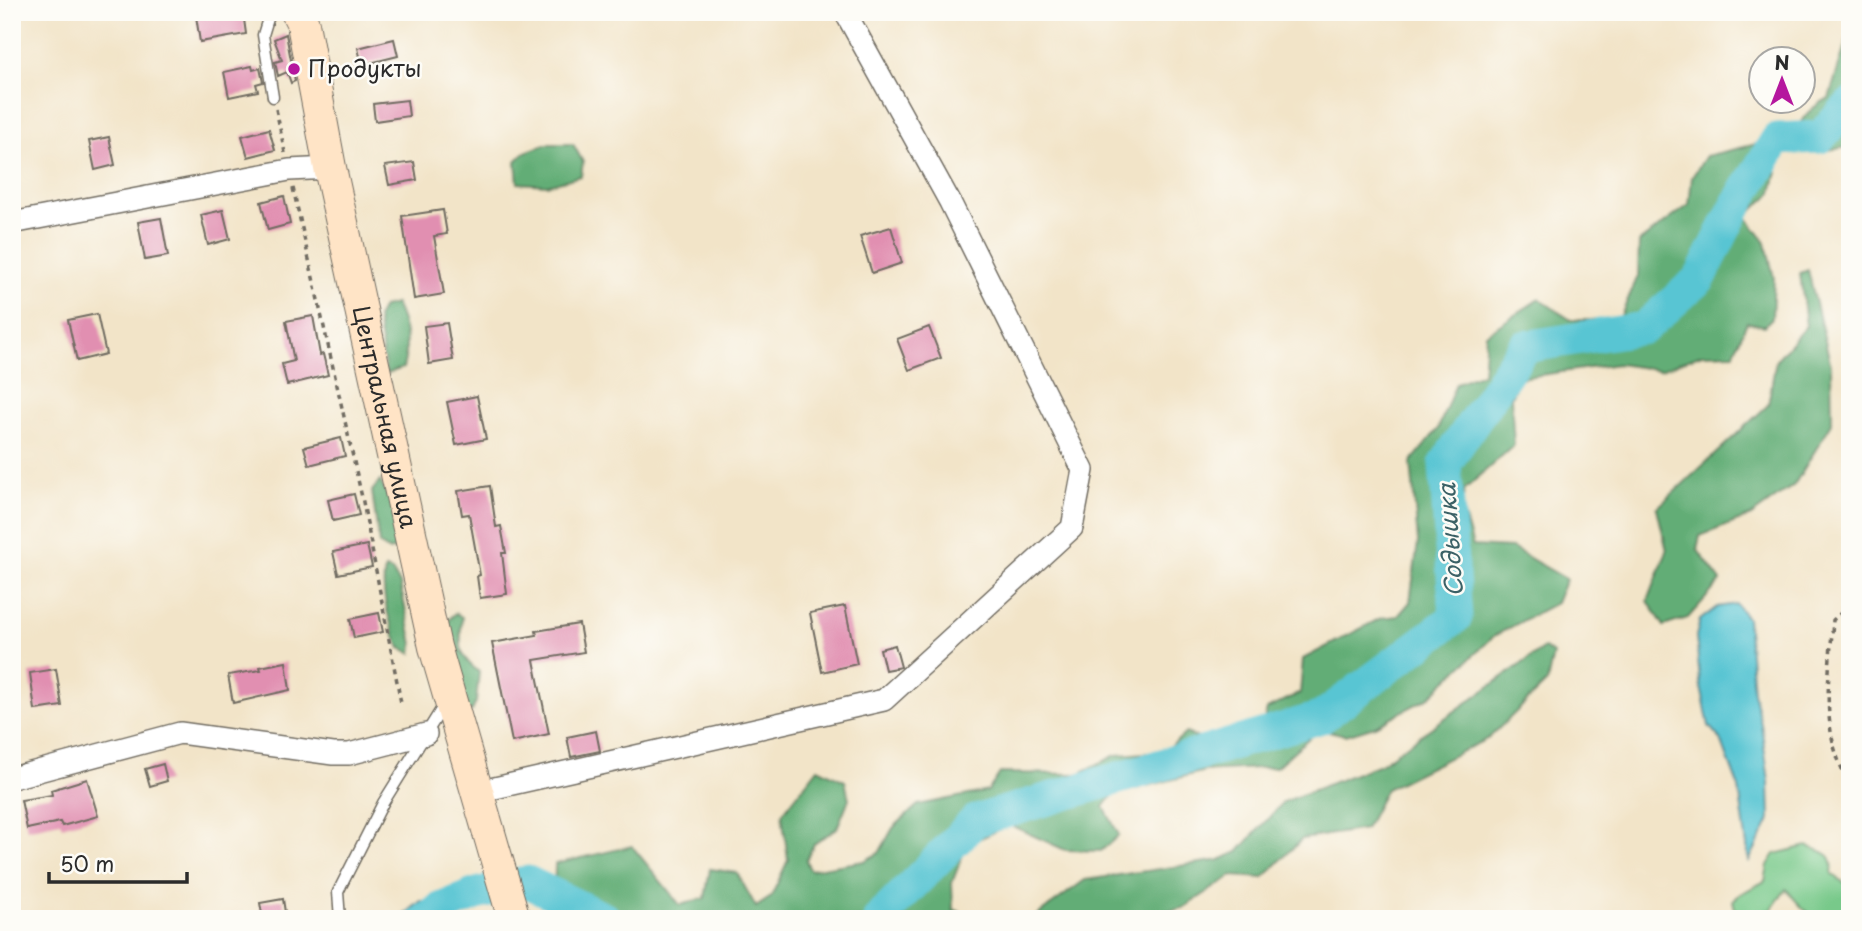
<svg xmlns="http://www.w3.org/2000/svg" width="1862" height="931" font-family="'Playpen Sans',sans-serif">
	<rect width="100%" height="100%" fill="#fdfcf7"/>
	<filter id="ink" filterUnits="userSpaceOnUse"><feTurbulence type="fractalNoise" baseFrequency=".0143" numOctaves="2"/><feDisplacementMap in="SourceGraphic" scale="14" xChannelSelector="R" yChannelSelector="G"/><feConvolveMatrix kernelMatrix="1 2 1 2 8 2 1 2 1" color-interpolation-filters="sRGB"/></filter>
	<filter id="wash" filterUnits="userSpaceOnUse"><feTurbulence type="fractalNoise" baseFrequency=".00686" numOctaves="4" result="noise"/><feDisplacementMap in="SourceGraphic" scale="28" xChannelSelector="R" yChannelSelector="G"/><feGaussianBlur stdDeviation="1.57" result="paint"/><feColorMatrix in="noise" values="0 0 0 0 0 0 0 0 0 0 0 0 0 0 0 0 0 1.4 0 .05"/><feComposite in="paint" operator="in"/></filter>
	<g filter="url(#wash)">
		<rect width="100%" height="100%" fill="#f2e4c8"/>
		<!-- green -->
		<path fill="#78c98a" stroke="#527a5a" stroke-width="2" d="M 1807,846 C 1825,853 1835,852 1832,874 L 1850,887 L 1850,906 L 1836,919 C 1807,919 1804,910 1786,889 L 1766,917 L 1737,917 L 1733,901 L 1740,894 L 1765,881 L 1768,865 L 1775,854 Z"/>
		<!-- forest -->
		<g fill="#62ad76" stroke="#466c50" stroke-width="2">
			<path d="M 1850,30 L 1850,147 L 1810,152 L 1792,147 C 1800,120 1803,112 1829,98 Z"/>
			<path d="M 546,144 L 573,144 L 583,162 L 581,176 L 547,185 L 518,183 L 516,161 L 525,152 Z"/>
			<path d="M 1757,144 L 1777,172 L 1772,193 L 1746,216 L 1766,243 L 1774,278 L 1772,318 L 1764,326 L 1747,322 L 1734,353 L 1702,354 L 1660,370 L 1618,364 L 1519,378 L 1511,397 L 1514,445 L 1465,489 L 1461,506 L 1473,546 L 1512,548 L 1566,579 L 1556,603 L 1494,636 L 1428,698 L 1375,726 L 1346,735 L 1319,729 L 1276,767 L 1205,771 L 1113,795 L 1104,807 L 1119,835 L 1101,851 L 1065,850 L 1010,825 L 967,844 L 952,883 L 953,909 L 976,919 L 554,919 L 555,864 L 632,846 L 680,905 L 705,898 L 710,869 L 737,873 L 756,907 L 771,897 L 788,860 L 782,814 L 818,768 L 845,781 L 849,799 L 837,828 L 814,844 L 806,860 L 810,870 L 864,861 L 879,853 L 893,828 L 918,805 L 988,791 L 1000,773 L 1078,774 L 1116,755 L 1164,752 L 1186,733 L 1237,754 L 1262,728 L 1267,709 L 1300,693 L 1303,659 L 1381,618 L 1398,616 L 1410,602 L 1418,542 L 1411,462 L 1438,429 L 1456,383 L 1483,373 L 1486,334 L 1539,299 L 1571,320 L 1619,320 L 1638,276 L 1639,242 L 1689,205 L 1692,177 L 1706,156 Z"/>
			<path d="M 1808,270 L 1831,366 L 1832,423 L 1794,485 L 1751,516 L 1700,536 L 1697,549 L 1721,581 L 1688,618 L 1664,626 L 1648,601 L 1667,551 L 1657,508 L 1768,405 L 1776,360 L 1806,326 L 1800,273 Z"/>
			<path d="M 395,304 C 405,324 409,347 403,368 L 386,374 L 377,318 L 383,307 Z"/>
			<path d="M 380,481 L 404,525 L 402,546 L 389,551 L 379,544 L 372,491 Z"/>
			<path d="M 385,569 L 392,571 L 400,584 L 413,644 L 412,653 L 400,648 C 390,625 380,594 385,569 Z"/>
			<path d="M 455,613 L 462,617 C 460,643 456,655 479,672 L 476,702 L 472,711 L 467,710 L 447,639 L 446,623 Z"/>
			<path d="M 1544,648 L 1553,654 L 1547,682 L 1489,738 L 1386,789 L 1365,829 L 1302,839 L 1263,878 L 1232,876 L 1183,908 L 1128,919 L 1032,919 L 1085,880 L 1220,860 L 1238,852 L 1283,802 L 1380,764 Z"/>
		</g>
		<!-- water -->
		<g fill="#59c5d3" stroke="#42787f" stroke-width="2">
			<path d="M 1736,604 L 1747,618 L 1753,692 L 1761,724 L 1769,781 L 1770,820 L 1749,861 L 1739,788 L 1721,740 L 1709,726 L 1700,682 L 1696,636 L 1700,620 L 1717,607 Z"/>
			<path d="M 421,901 L 440,909 L 444,919 L 399,919 Z"/>
		</g>
		<g fill="none" stroke-linecap="round" stroke-linejoin="round">
			<!-- river -->
			<g stroke="#59c5d3" stroke-width="33">
				<path d="M 428,919 L 440,909 L 476,894 L 528,882 L 605,919"/>
				<path d="M 879,919 L 975,821 L 1322,717 L 1456,617 L 1445,464 L 1524,347 L 1644,328 L 1700,278 L 1735,208 L 1777,139 L 1820,137 L 1850,105"/>
			</g>
		</g>
		<g id="blocks">
			<!-- building -->
			<g fill="#e18fb1">
				<path d="M 220,12 L 243,12 L 246,34 L 200,42 L 196,16 Z"/>
				<path d="M 286,34 L 295,81 L 291,83 L 287,72 L 278,76 L 275,62 L 282,60 L 274,39 Z"/>
				<path d="M 394,39 L 398,56 L 362,65 L 358,48 Z"/>
				<path d="M 252,66 L 253,70 L 260,68 L 263,82 L 256,84 L 258,91 L 229,97 L 224,72 Z"/>
				<path d="M 407,100 L 409,116 L 375,121 L 373,104 Z"/>
				<path d="M 269,129 L 275,150 L 248,157 L 242,136 Z"/>
				<path d="M 109,137 L 115,165 L 95,170 L 89,141 Z"/>
				<path d="M 414,162 L 417,180 L 389,185 L 385,166 Z"/>
				<path d="M 284,196 L 290,224 L 268,230 L 261,202 Z"/>
				<path d="M 223,210 L 230,239 L 208,245 L 201,215 Z"/>
				<path d="M 443,210 L 447,234 L 434,236 L 444,294 L 414,299 L 402,216 Z"/>
				<path d="M 161,218 L 168,256 L 145,260 L 138,222 Z"/>
				<path d="M 891,227 L 902,263 L 872,273 L 860,236 Z"/>
				<path d="M 97,314 L 106,354 L 77,361 L 68,320 Z"/>
				<path d="M 313,316 L 320,355 L 323,354 L 328,375 L 287,385 L 282,364 L 294,361 L 286,321 Z"/>
				<path d="M 447,323 L 453,360 L 429,364 L 424,326 Z"/>
				<path d="M 929,327 L 941,358 L 909,370 L 897,339 Z"/>
				<path d="M 477,396 L 486,439 L 456,445 L 447,402 Z"/>
				<path d="M 341,438 L 345,456 L 309,465 L 304,447 Z"/>
				<path d="M 490,486 L 496,527 L 501,526 L 506,553 L 502,553 L 507,594 L 480,598 L 477,576 L 480,575 L 469,514 L 462,515 L 458,491 Z"/>
				<path d="M 354,494 L 359,515 L 333,521 L 328,500 Z"/>
				<path d="M 367,545 L 372,567 L 338,574 L 333,552 Z"/>
				<path d="M 845,606 L 857,664 L 822,672 L 810,613 Z"/>
				<path d="M 379,613 L 383,632 L 354,638 L 350,619 Z"/>
				<path d="M 579,624 L 584,652 L 534,660 L 549,734 L 512,742 L 492,643 L 537,635 L 536,631 Z"/>
				<path d="M 895,645 L 901,667 L 885,670 L 880,649 Z"/>
				<path d="M 286,662 L 290,690 L 233,703 L 228,675 L 261,670 L 260,667 Z"/>
				<path d="M 56,669 L 62,706 L 35,710 L 30,673 Z"/>
				<path d="M 596,731 L 600,751 L 571,757 L 567,737 Z"/>
				<path d="M 163,764 L 167,781 L 150,786 L 145,769 Z"/>
				<path d="M 87,779 L 98,816 L 62,826 L 60,822 L 27,829 L 21,800 L 52,795 L 51,790 Z"/>
				<path d="M 283,899 L 286,919 L 263,919 L 260,903 Z"/>
			</g>
		</g>
	</g>
	<g filter="url(#ink)">
		<use href="#blocks" fill-opacity="0" stroke="#716c62" stroke-width="2"/>
		<g fill="none" stroke-linecap="round" stroke-linejoin="round">
			<defs>
				<g id="lane">
					<path d="M 270,12 L 263,35 L 273,97"/>
					<path d="M 340,919 L 338,892 L 383,803 L 444,705"/>
				</g>
				<g id="street">
					<path d="M 12,223 L 289,170 L 330,168"/>
					<path d="M 12,778 L 180,733 L 333,754 L 349,754 L 426,734"/>
					<path d="M 477,792 L 884,700 L 1072,528 L 1083,470 L 950,202 L 845,12"/>
				</g>
				<g id="secondary">
					<path id="s1" d="M 297,12 L 303,24 L 330,168 L 435,647 L 514,919"/>
				</g>
			</defs>
			<!-- lane casing -->
			<use href="#lane" stroke="#716c62" stroke-width="13"/>
			<!-- street casing -->
			<use href="#street" stroke="#716c62" stroke-width="24"/>
			<!-- secondary casing -->
			<use href="#secondary" stroke="#716c62" stroke-width="34"/>
			<!-- path -->
			<g stroke="#716c62" stroke-width="3.5" stroke-dasharray="5 5" stroke-linecap="butt">
				<path d="M 276,109 L 285,153"/>
				<path d="M 293,188 L 363,502 L 401,703"/>
				<path d="M 1850,605 L 1833,620 C 1829,676 1819,733 1850,784"/>
			</g>
			<!-- lane -->
			<use href="#lane" stroke="#fff" stroke-width="10"/>
			<!-- street -->
			<use href="#street" stroke="#fff" stroke-width="21"/>
			<!-- secondary -->
			<use href="#secondary" stroke="#ffe4c6" stroke-width="32"/>
		</g>
	</g>
	<!-- markers -->
	<circle fill="#b5179e" stroke="#fdfcf7" stroke-width="2.5" cx="294" cy="69" r="7"/>
	<g text-anchor="middle" stroke-width="5" stroke-linejoin="round" paint-order="stroke">
		<!-- poi labels -->
		<g font-size="23" fill="#2b2b2b" stroke="#fdfcf7" text-anchor="start">
			<text x="308" y="77">Продукты</text>
		</g>
		<!-- street labels -->
		<g font-size="23" fill="#2b2b2b" stroke="#fdfcf7">
			<text dy="8" stroke="none"><textPath href="#s1" startOffset="415">Центральная улица</textPath></text>
		</g>
		<!-- water labels -->
		<g font-size="24" font-style="italic" fill="#3b6166" stroke="#fdfcf7">
			<text transform="translate(1451 540) rotate(-94)" y="8">Содышка</text>
		</g>
	</g>
	<!-- margin -->
	<rect width="1862" height="931" fill="none" stroke="#fdfcf7" stroke-width="42"/>
	<!-- north arrow -->
	<g transform="translate(1782 80)"><circle r="33" fill="#fdfcf7" stroke="#a9a8a5" stroke-width="2"/>
	<path d="M0-5L12 26L0 18L-12 26Z" fill="#b5179e"/>
	<text y="-10" font-size="19" font-weight="bold" text-anchor="middle" fill="#2b2b2b">N</text>
	</g>
	<!-- scale -->
	<path d="M49 872v10h138v-10" fill="none" stroke="#2b2b2b" stroke-width="3.5"/>
	<text x="60" y="872" font-size="21" fill="#2b2b2b" stroke="#fdfcf7" stroke-width="5" paint-order="stroke">50 m</text>
</svg>
